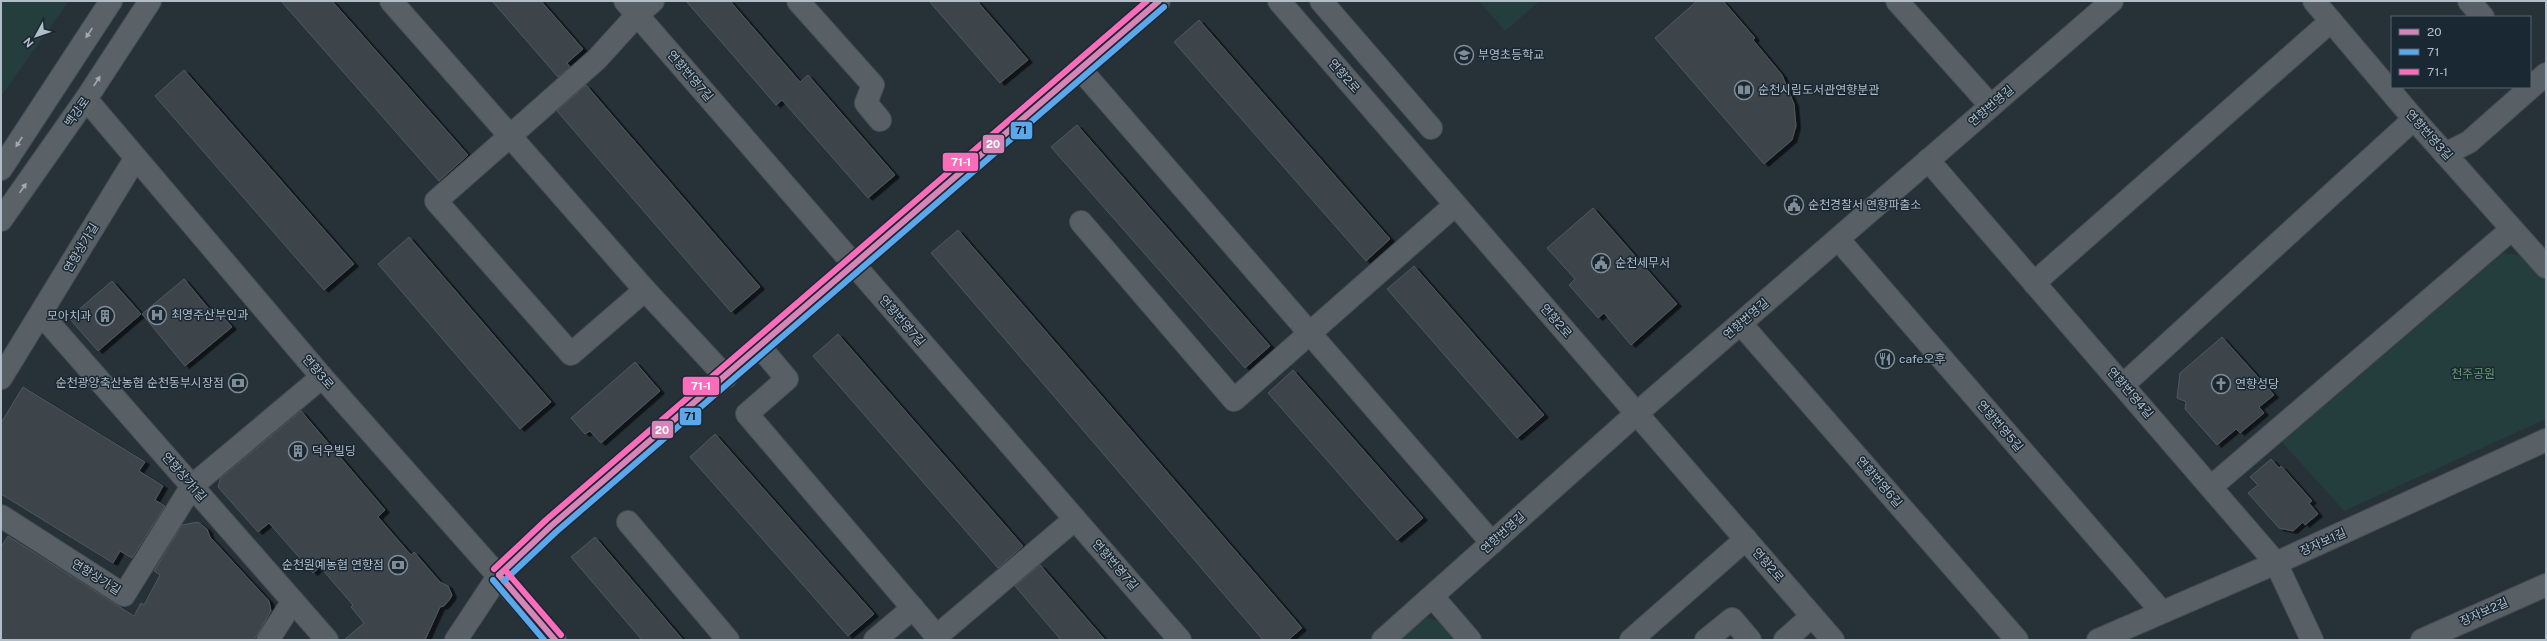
<svg xmlns="http://www.w3.org/2000/svg" width="2547" height="641" font-family="'Public Sans','Noto Sans KR',sans-serif">
	<defs>
		<filter id="shadow"><feDropShadow dx="4.5" dy="2.5" stdDeviation="0" flood-color="#0009"/></filter>
	</defs>
	<rect width="100%" height="100%" fill="#273138"/>
	<!-- green -->
	<g fill="#243d3d">
		<path d="M 1,1 L 69,1 L 1,96 Z"/>
		<path d="M 1479,1 L 1540,1 L 1505,31 Z"/>
		<path d="M 2503,253 L 2524,256 L 2546,281 L 2546,419 L 2344,511 L 2282,442 Z"/>
		<path d="M 1425,617 L 1446,623 L 1461,640 L 1398,640 Z"/>
	</g>
	<!-- building -->
	<g fill="#3d454b" stroke="#4f585f" filter="url(#shadow)">
		<path d="M 281,1 L 332,1 L 468,155 L 439,181 Z"/>
		<path d="M 492,1 L 541,1 L 583,49 L 567,63 L 570,67 L 558,77 Z"/>
		<path d="M 686,1 L 730,1 L 800,82 L 808,75 L 895,175 L 868,198 L 782,100 L 776,105 Z"/>
		<path d="M 929,1 L 977,1 L 1028,60 L 1000,83 Z"/>
		<path d="M 1697,1 L 1723,1 L 1755,38 L 1753,40 L 1782,75 L 1794,104 L 1796,126 L 1792,140 L 1764,164 L 1655,38 Z"/>
		<path d="M 1199,20 L 1390,239 L 1366,261 L 1174,42 Z"/>
		<path d="M 184,70 L 354,264 L 324,290 L 155,96 Z"/>
		<path d="M 586,85 L 760,287 L 731,312 L 557,111 Z"/>
		<path d="M 1077,125 L 1270,346 L 1245,368 L 1051,147 Z"/>
		<path d="M 1593,208 L 1677,304 L 1631,345 L 1604,313 L 1598,318 L 1569,285 L 1575,279 L 1547,248 Z"/>
		<path d="M 958,230 L 1302,628 L 1288,640 L 1263,640 L 931,253 Z"/>
		<path d="M 409,237 L 551,402 L 520,429 L 378,264 Z"/>
		<path d="M 1414,266 L 1544,415 L 1517,438 L 1387,289 Z"/>
		<path d="M 184,279 L 209,309 L 216,309 L 232,327 L 185,366 L 142,314 Z"/>
		<path d="M 112,281 L 141,314 L 98,351 L 69,318 Z"/>
		<path d="M 838,334 L 1023,546 L 998,568 L 813,356 Z"/>
		<path d="M 2222,337 L 2274,395 L 2259,407 L 2264,413 L 2240,433 L 2236,429 L 2217,445 L 2185,409 L 2186,402 L 2177,398 L 2180,373 Z"/>
		<path d="M 635,362 L 660,391 L 601,443 L 590,431 L 585,434 L 571,418 Z"/>
		<path d="M 1293,370 L 1423,518 L 1397,540 L 1268,393 Z"/>
		<path d="M 23,387 L 145,462 L 139,471 L 163,486 L 155,500 L 165,506 L 132,558 L 120,551 L 113,563 L 1,494 L 1,423 Z"/>
		<path d="M 301,411 L 385,510 L 378,517 L 411,555 L 414,552 L 440,582 L 448,586 L 452,595 L 450,599 L 444,606 L 440,607 L 425,640 L 344,640 L 364,623 L 351,607 L 353,605 L 320,567 L 313,573 L 269,523 L 258,532 L 218,487 L 220,479 Z"/>
		<path d="M 715,434 L 874,614 L 848,636 L 690,457 Z"/>
		<path d="M 2271,459 L 2279,468 L 2281,466 L 2312,501 L 2309,503 L 2318,514 L 2305,525 L 2303,522 L 2293,531 L 2279,528 L 2248,493 L 2258,485 L 2250,477 Z"/>
		<path d="M 198,522 L 207,529 L 210,537 L 269,601 L 271,611 L 254,640 L 1,640 L 1,547 L 8,536 L 134,616 L 141,603 L 144,605 L 160,575 L 154,571 L 182,525 Z"/>
		<path d="M 595,537 L 683,640 L 642,640 L 571,557 Z"/>
		<path d="M 1040,565 L 1105,640 L 1061,640 L 1015,586 Z"/>
	</g>
	<g fill="none" stroke-linecap="round" stroke-linejoin="round">
		<defs>
			<g id="minor">
				<path d="M 391,1 L 510,136 L 436,201 L 571,354 L 645,290"/>
				<path d="M 625,1 L 1180,640"/>
				<path d="M 653,1 L 637,15 L 597,59 L 510,136 L 645,290 L 726,377"/>
				<path d="M 798,1 L 873,85 L 866,103 L 880,120"/>
				<path d="M 1279,1 L 1833,640"/>
				<path d="M 1321,1 L 1431,128"/>
				<path d="M 1897,1 L 1991,106"/>
				<path d="M 2314,1 L 2414,119 L 2546,267"/>
				<path d="M 2469,1 L 2483,17"/>
				<path d="M 1081,70 L 1492,543"/>
				<path d="M 86,99 L 322,377 L 555,640"/>
				<path d="M 2445,154 L 2469,142 L 2546,74"/>
				<path d="M 1928,160 L 2276,563 L 2312,640"/>
				<path d="M 1081,222 L 1234,400 L 1455,205"/>
				<path d="M 1838,239 L 2162,612"/>
				<path d="M 2034,283 L 2331,21"/>
				<path d="M 41,314 L 327,640"/>
				<path d="M 1741,324 L 2017,640"/>
				<path d="M 760,347 L 787,379 L 747,414 L 940,640"/>
				<path d="M 1,378 L 135,159"/>
				<path d="M 2123,385 L 2414,119"/>
				<path d="M 2211,487 L 2512,229"/>
				<path d="M 1,516 L 124,595 L 192,486 L 322,377"/>
				<path d="M 628,522 L 728,640"/>
				<path d="M 1433,597 L 1470,640"/>
				<path d="M 937,636 L 1075,519"/>
				<path d="M 268,640 L 293,601"/>
				<path d="M 456,640 L 499,575 L 551,526 L 1159,1"/>
				<path d="M 875,640 L 913,608"/>
				<path d="M 1383,640 L 1636,414 L 2112,1"/>
				<path d="M 1631,640 L 1746,539"/>
				<path d="M 1706,640 L 1732,619 L 1750,640"/>
				<path d="M 1785,640 L 1812,616"/>
				<path d="M 2098,640 L 2276,563 L 2546,440"/>
				<path d="M 2422,640 L 2546,585"/>
			</g>
			<g id="major">
				<path d="M 1,169 L 111,1"/>
				<path d="M 1,220 L 86,99 L 150,1"/>
			</g>
		</defs>
		<!-- minor casing -->
		<use href="#minor" stroke="#464d52" stroke-width="24"/>
		<!-- major casing -->
		<use href="#major" stroke="#454e54" stroke-width="24"/>
		<!-- minor -->
		<use href="#minor" stroke="#585f65" stroke-width="22"/>
		<!-- major -->
		<use href="#major" stroke="#5a6167" stroke-width="22"/>
		<defs>
			<g id="bus-1">
				<path d="M 499,575 L 551,526 L 1159,1"/>
				<path d="M 499,575 L 555,640"/>
			</g>
			<g id="bus-2">
				<path d="M 493,580 L 544,640"/>
				<path d="M 504,581 L 556,532 L 1164,7"/>
			</g>
			<g id="bus-3">
				<path d="M 494,569 L 546,520 L 1147,1"/>
				<path d="M 505,570 L 561,635"/>
			</g>
		</defs>
		<!-- bus-1 casing -->
		<use href="#bus-1" stroke="#1a2833" stroke-width="9"/>
		<!-- bus-2 casing -->
		<use href="#bus-2" stroke="#1a2833" stroke-width="9"/>
		<!-- bus-3 casing -->
		<use href="#bus-3" stroke="#1a2833" stroke-width="9"/>
		<!-- bus-1 -->
		<use href="#bus-1" stroke="#d785b8" stroke-width="6"/>
		<!-- bus-2 -->
		<use href="#bus-2" stroke="#5aa8eb" stroke-width="6"/>
		<!-- bus-3 -->
		<use href="#bus-3" stroke="#fb6dba" stroke-width="6"/>
	</g>
	<!-- one-way arrows -->
	<defs><path id="oneway-solid" d="M-6-.8H1V-3.2L6.5 0L1 3.2V.8H-6Z"/></defs>
	<g fill="#a0abb5">
		<use href="#oneway-solid" transform="translate(89 33) rotate(124)"/>
		<use href="#oneway-solid" transform="translate(97 81) rotate(-57)"/>
		<use href="#oneway-solid" transform="translate(19 142) rotate(123)"/>
		<use href="#oneway-solid" transform="translate(23 188) rotate(-55)"/>
	</g>
	<!-- icons -->
	<defs>
		<symbol id="school-ring" viewBox="-11 -11 22 22"><circle r="9.5" fill="#1a2833" stroke="#818d96" stroke-width="1.5"/><path d="M0-5L7-2L0 1L-7-2ZM-4 1L0 2.5L4 1V4Q0 6-4 4Z" fill="#818d96"/></symbol>
		<symbol id="library-ring" viewBox="-11 -11 22 22"><circle r="9.5" fill="#1a2833" stroke="#818d96" stroke-width="1.5"/><path d="M-6-4Q-3-5.5-.7-3.5V5Q-3 3-6 4ZM6-4Q3-5.5 .7-3.5V5Q3 3 6 4Z" fill="#818d96"/></symbol>
		<symbol id="civic-ring" viewBox="-11 -11 22 22"><circle r="9.5" fill="#1a2833" stroke="#818d96" stroke-width="1.5"/><path d="M-.6-6.5H3V-4.5H.6V-3L4-1V1h2V6H-6V1h2V-1L-.6-3ZM-1.2 2.5V6h2.4V2.5Z" fill="#818d96"/></symbol>
		<symbol id="hospital-ring" viewBox="-11 -11 22 22"><circle r="9.5" fill="#1a2833" stroke="#818d96" stroke-width="1.5"/><path d="M-5-5h3v3.5h4V-5h3V5h-3V1.5h-4V5h-3Z" fill="#818d96"/></symbol>
		<symbol id="building-ring" viewBox="-11 -11 22 22"><circle r="9.5" fill="#1a2833" stroke="#818d96" stroke-width="1.5"/><path d="M-4-6H4V6H1V3H-1V6H-4ZM-2.5-4.3h1.7v1.8h-1.7ZM.8-4.3h1.7v1.8H.8ZM-2.5-1h1.7V.8h-1.7ZM.8-1h1.7V.8H.8Z" fill="#818d96"/></symbol>
		<symbol id="restaurant-ring" viewBox="-11 -11 22 22"><circle r="9.5" fill="#1a2833" stroke="#818d96" stroke-width="1.5"/><path d="M-5-6h1v4h1v-4h1v4h1v-4h1v5L-1.5 .5V6h-2V.5L-5-1ZM5-6V6H3V1.5H1.5Q1.5-4 5-6Z" fill="#818d96"/></symbol>
		<symbol id="bank-ring" viewBox="-11 -11 22 22"><circle r="9.5" fill="#1a2833" stroke="#818d96" stroke-width="1.5"/><path d="M-6-4H6V4H-6ZM0-2.3a2.3 2.3 0 1 0 0 4.6a2.3 2.3 0 1 0 0-4.6Z" fill="#818d96"/></symbol>
		<symbol id="church-ring" viewBox="-11 -11 22 22"><circle r="9.5" fill="#1a2833" stroke="#818d96" stroke-width="1.5"/><path d="M-1.2-6h2.4v3.5h3.3v2.4h-3.3V6h-2.4V-.1h-3.3v-2.4h3.3Z" fill="#818d96"/></symbol>
	</defs>
	<g fill-rule="evenodd">
		<use href="#school-ring" x="1453" y="44" width="22" height="22"/>
		<use href="#library-ring" x="1733" y="79" width="22" height="22"/>
		<use href="#civic-ring" x="1783" y="194" width="22" height="22"/>
		<use href="#civic-ring" x="1590" y="252" width="22" height="22"/>
		<use href="#hospital-ring" x="146" y="304" width="22" height="22"/>
		<use href="#building-ring" x="94" y="305" width="22" height="22"/>
		<use href="#restaurant-ring" x="1874" y="348" width="22" height="22"/>
		<use href="#bank-ring" x="227" y="372" width="22" height="22"/>
		<use href="#church-ring" x="2210" y="373" width="22" height="22"/>
		<use href="#building-ring" x="287" y="440" width="22" height="22"/>
		<use href="#bank-ring" x="387" y="554" width="22" height="22"/>
	</g>
	<g text-anchor="middle" stroke-width="3" stroke-linejoin="round" paint-order="stroke">
		<!-- poi labels -->
		<g font-size="12" fill="#b1bec9" stroke="#1a2833" text-anchor="start">
			<text x="1478" y="59">부영초등학교</text>
			<text x="1758" y="94">순천시립도서관연향분관</text>
			<text x="1808" y="209">순천경찰서 연향파출소</text>
			<text x="1615" y="267">순천세무서</text>
			<text x="171" y="319">최영주산부인과</text>
			<text x="91" y="320" text-anchor="end">모아치과</text>
			<text x="1899" y="363">cafe오후</text>
			<text x="224" y="387" text-anchor="end">순천광양축산농협 순천동부시장점</text>
			<text x="2235" y="388">연향성당</text>
			<text x="312" y="455">덕우빌딩</text>
			<text x="384" y="569" text-anchor="end">순천원예농협 연향점</text>
		</g>
		<!-- street labels -->
		<g font-size="12" fill="#b1bec9" stroke="#1a2833">
			<text transform="translate(690 76) rotate(49)" y="4">연향번영7길</text>
			<text transform="translate(1344 76) rotate(49)" y="4">연향2로</text>
			<text transform="translate(1991 106) rotate(-41)" y="4">연향번영길</text>
			<text transform="translate(77 112) rotate(-55)" y="4">백강로</text>
			<text transform="translate(2429 135) rotate(48)" y="4">연향번영3길</text>
			<text transform="translate(81 248) rotate(-59)" y="4">연향상가길</text>
			<text transform="translate(1746 319) rotate(-41)" y="4">연향번영길</text>
			<text transform="translate(902 321) rotate(49)" y="4">연향번영7길</text>
			<text transform="translate(1556 321) rotate(49)" y="4">연향2로</text>
			<text transform="translate(318 372) rotate(49)" y="4">연향3로</text>
			<text transform="translate(2130 393) rotate(49)" y="4">연향번영4길</text>
			<text transform="translate(2000 426) rotate(49)" y="4">연향번영5길</text>
			<text transform="translate(184 477) rotate(49)" y="4">연향상가1길</text>
			<text transform="translate(1879 482) rotate(49)" y="4">연향번영6길</text>
			<text transform="translate(1503 533) rotate(-42)" y="4">연향번영길</text>
			<text transform="translate(2323 542) rotate(-24)" y="4">장자보1길</text>
			<text transform="translate(1115 565) rotate(49)" y="4">연향번영7길</text>
			<text transform="translate(1768 565) rotate(49)" y="4">연향2로</text>
			<text transform="translate(96 577) rotate(32)" y="4">연향상가길</text>
			<text transform="translate(2484 612) rotate(-24)" y="4">장자보2길</text>
		</g>
		<!-- park labels -->
		<g font-size="12" fill="#669c69" stroke="#1a2833">
			<text x="2473" y="378">천주공원</text>
		</g>
	</g>
	<g stroke="#1a2833" stroke-width="1.5">
		<rect x="1010" y="121" width="23" height="19" rx="4" fill="#5aa8eb"/>
		<rect x="982" y="134" width="23" height="20" rx="4" fill="#d785b8"/>
		<rect x="942" y="152" width="37" height="20" rx="4" fill="#fb6dba"/>
		<rect x="682" y="376" width="38" height="20" rx="4" fill="#fb6dba"/>
		<rect x="679" y="407" width="23" height="19" rx="4" fill="#5aa8eb"/>
		<rect x="651" y="420" width="23" height="19" rx="4" fill="#d785b8"/>
	</g>
	<g font-size="11" text-anchor="middle" font-weight="bold" fill="#fff">
		<text x="993" y="148">20</text>
		<text x="961" y="166">71-1</text>
		<text x="701" y="390">71-1</text>
		<text x="662" y="434">20</text>
	</g>
	<g font-size="11" text-anchor="middle" font-weight="bold" fill="#111">
		<text x="1021" y="134">71</text>
		<text x="690" y="420">71</text>
	</g>
	<!-- border -->
	<rect width="2547" height="641" fill="none" stroke="#b1bec9" stroke-width="4"/>
	<!-- legend -->
	<rect x="2391" y="16" width="140" height="72" fill="#1a2833" stroke="#56646f"/>
	<rect x="2399" y="29" width="20" height="6" fill="#d785b8" stroke="#56646f"/>
	<text x="2427" y="36" font-size="12" fill="#b1bec9">20</text>
	<rect x="2399" y="49" width="20" height="6" fill="#5aa8eb" stroke="#56646f"/>
	<text x="2427" y="56" font-size="12" fill="#b1bec9">71</text>
	<rect x="2399" y="69" width="20" height="6" fill="#fb6dba" stroke="#56646f"/>
	<text x="2427" y="76" font-size="12" fill="#b1bec9">71-1</text>
	<!-- north arrow -->
	<g transform="translate(36 36) rotate(230)" stroke="#1a2833" stroke-width="3" paint-order="stroke">
	<path d="M0-3L7 15L0 10L-7 15Z" fill="#b1bec9"/>
	<text y="-6" font-size="11" font-weight="bold" text-anchor="middle" fill="#b1bec9">N</text>
	</g>
</svg>
